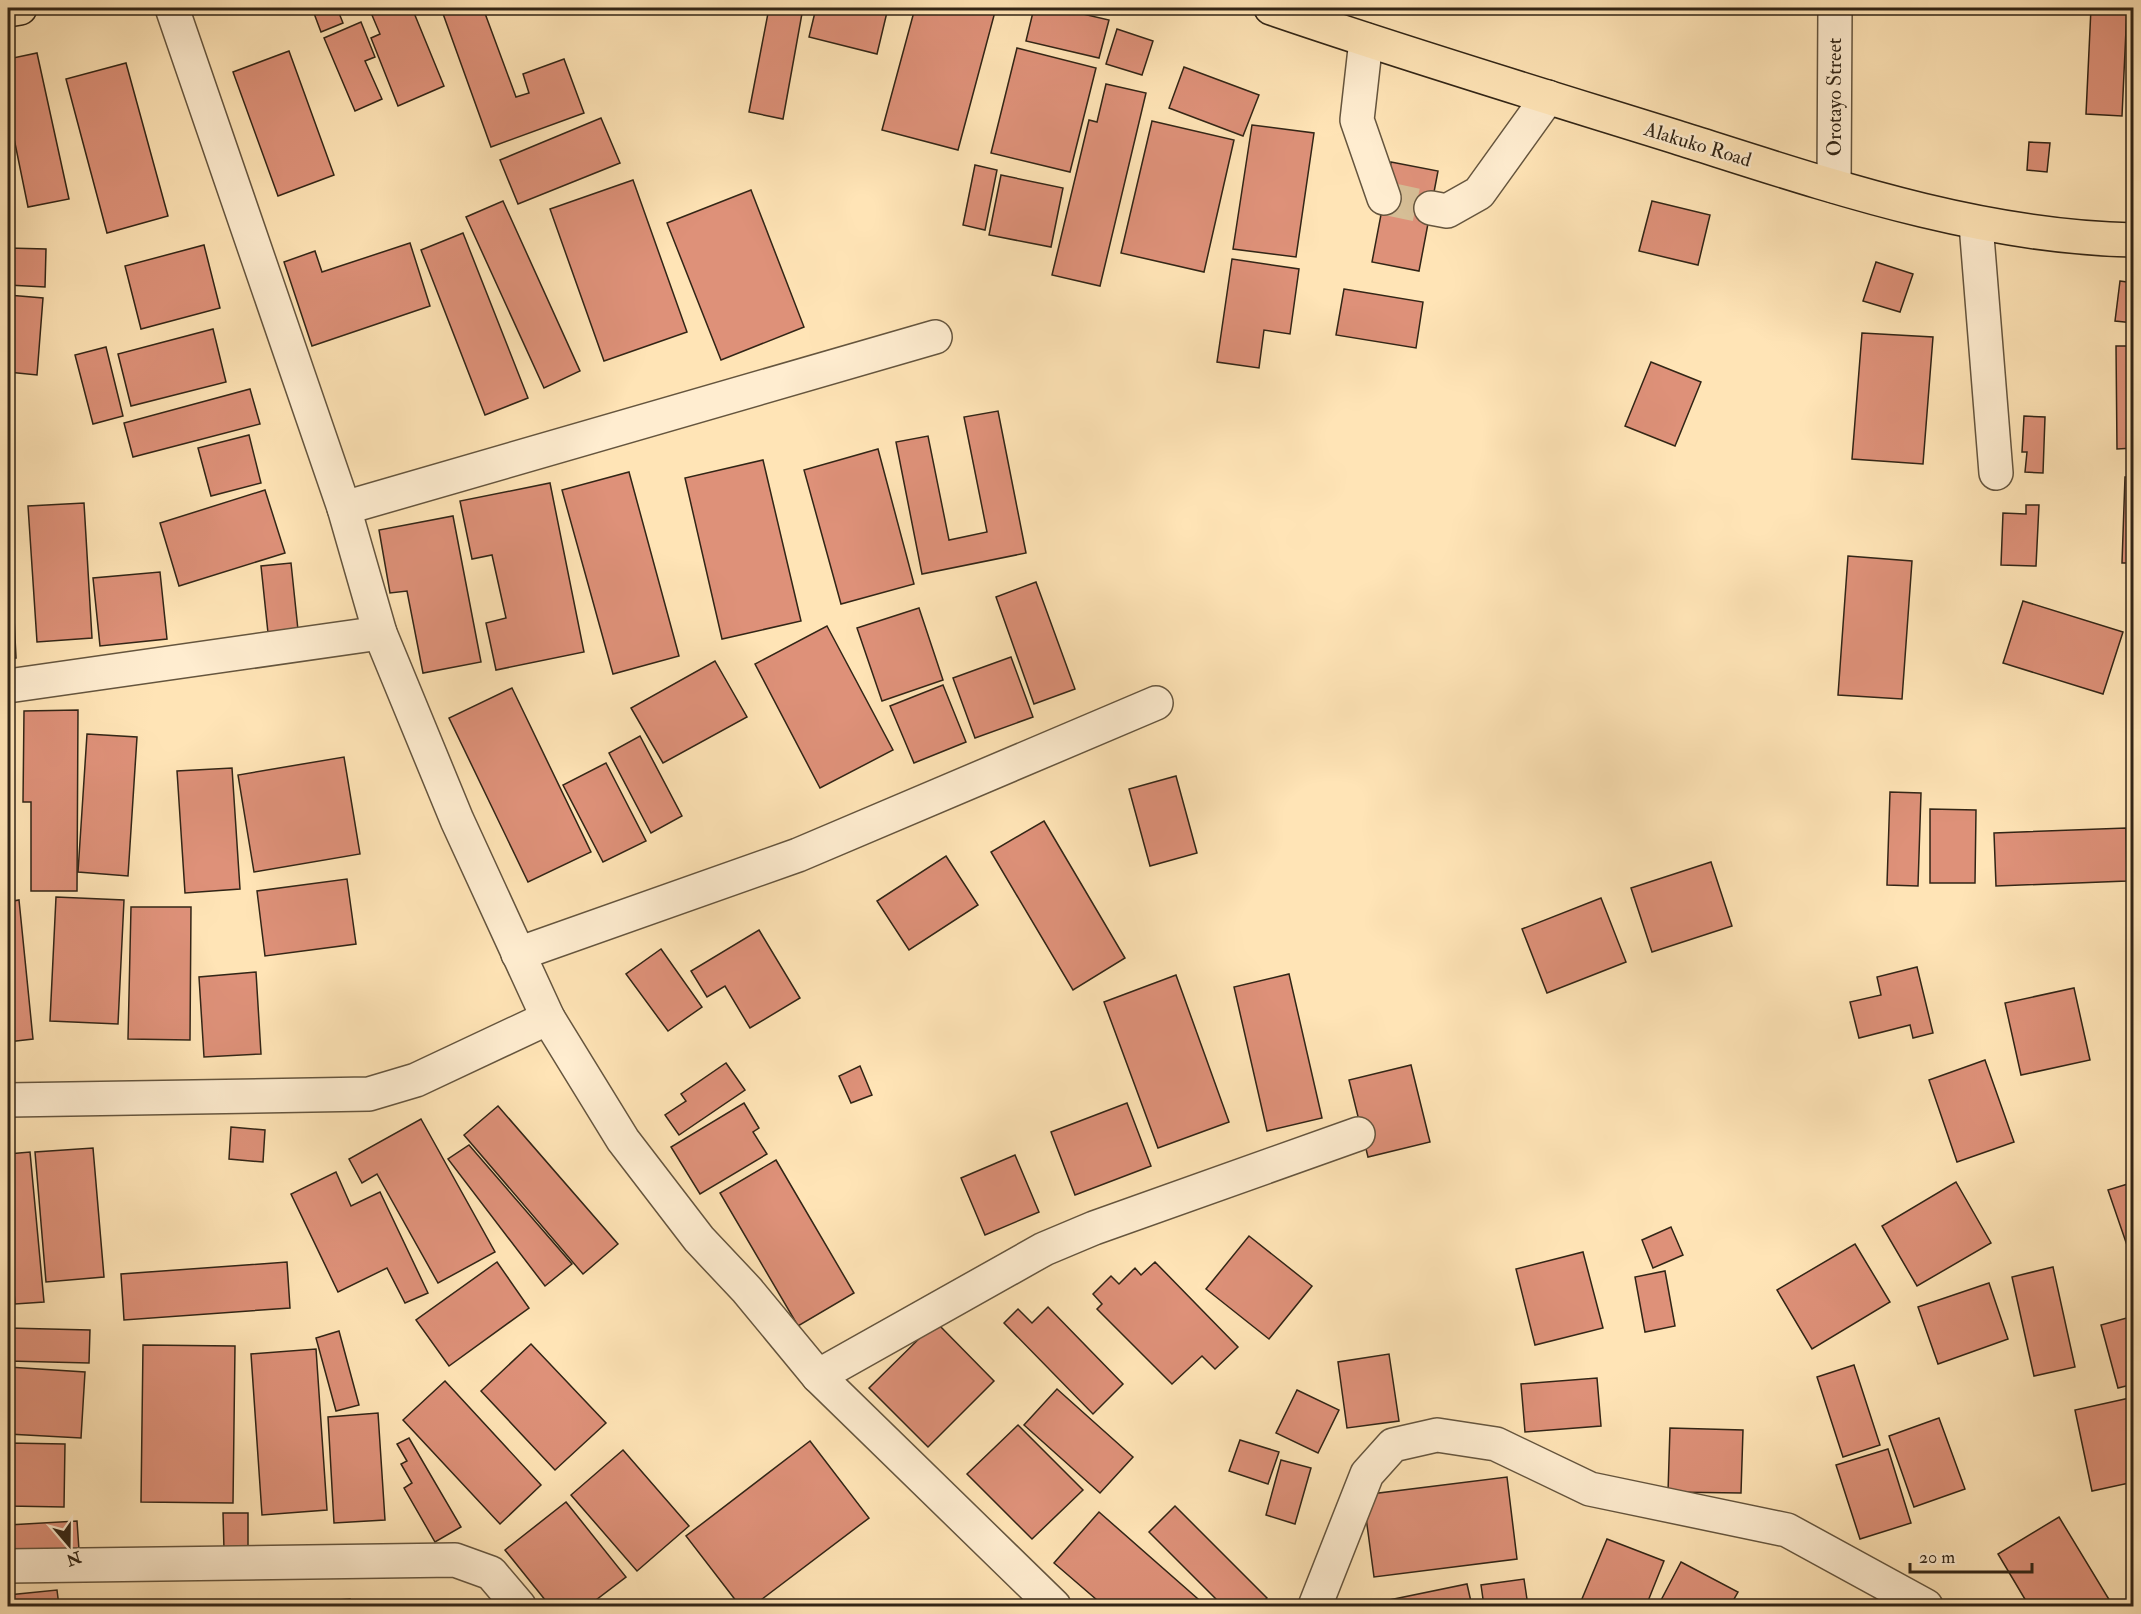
<svg xmlns="http://www.w3.org/2000/svg" width="2141" height="1614" font-family="'IM FELL Double Pica',serif">
	<rect width="100%" height="100%" fill="#ffe4b6"/>
	<filter id="stains"><feTurbulence type="fractalNoise" baseFrequency=".00333" numOctaves="4"/><feColorMatrix values="0 0 0 0 .2 0 0 0 0 .09 0 0 0 0 .02 0 0 0 .5 -.17"/></filter>
	<radialGradient id="worn" r=".72"><stop offset=".6" stop-color="#630" stop-opacity="0"/><stop offset="1" stop-color="#630" stop-opacity=".3"/></radialGradient>
	<!-- building -->
	<g fill="#de9179" stroke="#322516" stroke-width="1.5">
		<path d="M 312,8 L 337,8 L 343,23 L 321,32 Z"/>
		<path d="M 369,8 L 412,8 L 444,86 L 398,106 L 371,38 L 380,34 Z"/>
		<path d="M 452,8 L 483,8 L 516,97 L 529,93 L 523,74 L 564,59 L 584,113 L 491,147 L 442,11 Z"/>
		<path d="M 769,8 L 803,8 L 783,119 L 749,112 Z"/>
		<path d="M 816,8 L 888,8 L 877,54 L 809,37 Z"/>
		<path d="M 915,8 L 996,8 L 958,150 L 882,130 Z"/>
		<path d="M 1034,8 L 1057,8 L 1109,20 L 1099,58 L 1026,41 Z"/>
		<path d="M 2091,8 L 2127,8 L 2122,116 L 2086,114 Z"/>
		<path d="M 361,22 L 375,57 L 365,61 L 382,99 L 355,111 L 324,38 Z"/>
		<path d="M 1117,29 L 1153,41 L 1142,75 L 1106,64 Z"/>
		<path d="M 1017,48 L 1096,68 L 1070,172 L 991,153 Z"/>
		<path d="M 289,51 L 334,175 L 278,196 L 233,72 Z"/>
		<path d="M 37,53 L 69,199 L 28,207 L 8,109 L 8,59 Z"/>
		<path d="M 126,63 L 168,216 L 107,233 L 66,79 Z"/>
		<path d="M 1184,67 L 1259,95 L 1243,136 L 1169,108 Z"/>
		<path d="M 1106,84 L 1146,93 L 1100,286 L 1052,275 L 1089,120 L 1097,122 Z"/>
		<path d="M 601,118 L 620,163 L 518,204 L 500,160 Z"/>
		<path d="M 1152,121 L 1234,140 L 1204,272 L 1121,253 Z"/>
		<path d="M 1252,125 L 1314,133 L 1296,257 L 1233,249 Z"/>
		<path d="M 2029,142 L 2050,143 L 2047,172 L 2027,170 Z"/>
		<path d="M 1391,162 L 1438,171 L 1419,271 L 1372,262 Z"/>
		<path d="M 975,165 L 997,170 L 985,230 L 963,225 Z"/>
		<path d="M 1001,175 L 1063,188 L 1051,247 L 989,235 Z"/>
		<path d="M 633,180 L 687,332 L 604,361 L 550,209 Z"/>
		<path d="M 751,190 L 804,327 L 721,360 L 667,223 Z"/>
		<path d="M 503,201 L 580,371 L 544,388 L 466,217 Z"/>
		<path d="M 1652,201 L 1710,215 L 1698,265 L 1639,251 Z"/>
		<path d="M 463,233 L 528,398 L 485,415 L 421,250 Z"/>
		<path d="M 410,243 L 430,306 L 312,346 L 284,262 L 315,251 L 322,272 Z"/>
		<path d="M 204,245 L 220,308 L 141,329 L 125,266 Z"/>
		<path d="M 8,248 L 46,249 L 45,287 L 8,285 Z"/>
		<path d="M 1232,259 L 1299,269 L 1290,334 L 1264,330 L 1259,368 L 1217,362 Z"/>
		<path d="M 1876,262 L 1913,274 L 1900,312 L 1863,301 Z"/>
		<path d="M 2120,281 L 2134,283 L 2134,323 L 2115,321 Z"/>
		<path d="M 1344,289 L 1423,302 L 1416,348 L 1336,335 Z"/>
		<path d="M 8,295 L 43,298 L 37,375 L 8,372 Z"/>
		<path d="M 213,329 L 226,382 L 131,406 L 118,354 Z"/>
		<path d="M 1862,333 L 1933,337 L 1923,464 L 1852,459 Z"/>
		<path d="M 2116,346 L 2134,346 L 2134,448 L 2117,449 Z"/>
		<path d="M 106,347 L 123,416 L 93,424 L 75,355 Z"/>
		<path d="M 1651,362 L 1701,382 L 1675,446 L 1625,426 Z"/>
		<path d="M 250,389 L 260,424 L 133,457 L 124,423 Z"/>
		<path d="M 998,411 L 1026,553 L 922,574 L 896,442 L 928,436 L 949,540 L 987,532 L 964,417 Z"/>
		<path d="M 2024,416 L 2045,417 L 2043,473 L 2025,472 L 2027,452 L 2022,452 Z"/>
		<path d="M 249,435 L 261,483 L 211,496 L 198,448 Z"/>
		<path d="M 878,449 L 914,584 L 841,604 L 804,470 Z"/>
		<path d="M 763,460 L 801,621 L 722,639 L 685,478 Z"/>
		<path d="M 629,472 L 679,656 L 613,674 L 562,490 Z"/>
		<path d="M 2125,477 L 2134,477 L 2134,563 L 2122,563 Z"/>
		<path d="M 550,483 L 584,652 L 496,670 L 486,623 L 506,618 L 492,555 L 472,559 L 460,501 Z"/>
		<path d="M 265,490 L 285,553 L 179,586 L 160,523 Z"/>
		<path d="M 84,503 L 92,638 L 37,642 L 28,506 Z"/>
		<path d="M 2026,505 L 2039,505 L 2036,566 L 2001,565 L 2003,513 L 2026,514 Z"/>
		<path d="M 453,516 L 481,662 L 423,673 L 407,591 L 390,593 L 379,530 Z"/>
		<path d="M 1848,556 L 1912,561 L 1902,699 L 1838,695 Z"/>
		<path d="M 291,563 L 298,630 L 268,633 L 261,566 Z"/>
		<path d="M 160,572 L 167,639 L 100,646 L 93,578 Z"/>
		<path d="M 1036,582 L 1075,689 L 1034,704 L 996,597 Z"/>
		<path d="M 2023,601 L 2123,632 L 2103,694 L 2003,663 Z"/>
		<path d="M 919,608 L 943,680 L 882,701 L 857,628 Z"/>
		<path d="M 14,617 L 16,658 L 8,658 L 8,618 Z"/>
		<path d="M 827,626 L 893,750 L 820,788 L 755,664 Z"/>
		<path d="M 1011,657 L 1033,717 L 975,738 L 953,678 Z"/>
		<path d="M 715,661 L 747,717 L 663,763 L 631,708 Z"/>
		<path d="M 943,685 L 966,742 L 914,763 L 890,706 Z"/>
		<path d="M 512,688 L 591,852 L 528,882 L 449,718 Z"/>
		<path d="M 78,710 L 77,891 L 31,891 L 31,802 L 23,802 L 24,711 Z"/>
		<path d="M 87,734 L 137,737 L 128,876 L 78,872 Z"/>
		<path d="M 640,736 L 682,816 L 651,833 L 609,753 Z"/>
		<path d="M 344,757 L 360,854 L 254,872 L 238,775 Z"/>
		<path d="M 606,763 L 646,841 L 603,862 L 563,785 Z"/>
		<path d="M 232,768 L 240,889 L 185,893 L 177,771 Z"/>
		<path d="M 1176,776 L 1197,853 L 1150,866 L 1129,789 Z"/>
		<path d="M 1890,792 L 1921,793 L 1918,886 L 1887,885 Z"/>
		<path d="M 1930,809 L 1976,810 L 1975,883 L 1930,883 Z"/>
		<path d="M 1044,821 L 1125,958 L 1073,990 L 991,852 Z"/>
		<path d="M 2126,828 L 2127,881 L 1996,886 L 1994,833 Z"/>
		<path d="M 8,840 L 11,840 L 8,893 Z"/>
		<path d="M 946,856 L 978,905 L 909,950 L 877,901 Z"/>
		<path d="M 1711,862 L 1732,926 L 1652,952 L 1631,888 Z"/>
		<path d="M 347,879 L 356,944 L 265,956 L 257,891 Z"/>
		<path d="M 56,897 L 124,900 L 118,1024 L 50,1021 Z"/>
		<path d="M 1601,898 L 1626,962 L 1547,993 L 1522,929 Z"/>
		<path d="M 19,900 L 33,1039 L 8,1042 L 8,902 Z"/>
		<path d="M 131,907 L 191,907 L 190,1040 L 128,1039 Z"/>
		<path d="M 759,930 L 800,998 L 750,1028 L 725,986 L 707,997 L 691,971 Z"/>
		<path d="M 661,949 L 702,1007 L 668,1031 L 626,974 Z"/>
		<path d="M 1917,967 L 1933,1033 L 1913,1038 L 1910,1025 L 1859,1038 L 1850,1002 L 1881,995 L 1877,977 Z"/>
		<path d="M 256,972 L 261,1054 L 204,1057 L 199,977 Z"/>
		<path d="M 1289,974 L 1322,1118 L 1267,1131 L 1234,987 Z"/>
		<path d="M 1176,975 L 1229,1122 L 1158,1148 L 1104,1002 Z"/>
		<path d="M 2074,988 L 2090,1060 L 2021,1075 L 2005,1003 Z"/>
		<path d="M 1985,1060 L 2014,1142 L 1957,1162 L 1929,1080 Z"/>
		<path d="M 726,1063 L 745,1090 L 679,1135 L 665,1115 L 686,1101 L 681,1094 Z"/>
		<path d="M 1411,1065 L 1430,1142 L 1368,1157 L 1349,1080 Z"/>
		<path d="M 860,1066 L 872,1095 L 851,1103 L 839,1076 Z"/>
		<path d="M 744,1103 L 759,1128 L 753,1132 L 767,1154 L 700,1194 L 671,1147 Z"/>
		<path d="M 1127,1103 L 1151,1166 L 1075,1195 L 1051,1132 Z"/>
		<path d="M 498,1106 L 618,1244 L 583,1274 L 464,1135 Z"/>
		<path d="M 421,1119 L 495,1252 L 438,1283 L 377,1174 L 362,1183 L 349,1159 Z"/>
		<path d="M 231,1127 L 265,1130 L 263,1162 L 229,1159 Z"/>
		<path d="M 469,1145 L 572,1264 L 545,1286 L 448,1159 Z"/>
		<path d="M 93,1148 L 104,1277 L 46,1282 L 35,1152 Z"/>
		<path d="M 30,1152 L 44,1302 L 15,1304 L 8,1223 L 8,1154 Z"/>
		<path d="M 1015,1155 L 1039,1212 L 985,1235 L 961,1178 Z"/>
		<path d="M 776,1160 L 854,1293 L 798,1326 L 720,1193 Z"/>
		<path d="M 336,1172 L 351,1206 L 380,1192 L 428,1293 L 405,1303 L 387,1268 L 338,1292 L 291,1194 Z"/>
		<path d="M 1956,1182 L 1991,1243 L 1917,1286 L 1882,1226 Z"/>
		<path d="M 2134,1182 L 2134,1252 L 2130,1254 L 2108,1190 Z"/>
		<path d="M 1671,1227 L 1683,1255 L 1653,1268 L 1642,1240 Z"/>
		<path d="M 1249,1236 L 1312,1286 L 1269,1339 L 1206,1289 Z"/>
		<path d="M 1855,1244 L 1890,1302 L 1812,1349 L 1777,1290 Z"/>
		<path d="M 1583,1252 L 1603,1328 L 1535,1345 L 1516,1269 Z"/>
		<path d="M 287,1262 L 290,1308 L 124,1320 L 121,1274 Z"/>
		<path d="M 497,1262 L 529,1308 L 449,1366 L 416,1320 Z"/>
		<path d="M 1155,1262 L 1238,1347 L 1215,1369 L 1202,1356 L 1172,1384 L 1097,1309 L 1102,1304 L 1093,1294 L 1111,1276 L 1119,1284 L 1135,1268 L 1141,1275 Z"/>
		<path d="M 2053,1267 L 2075,1367 L 2034,1376 L 2012,1277 Z"/>
		<path d="M 1665,1271 L 1675,1326 L 1645,1332 L 1635,1277 Z"/>
		<path d="M 1989,1283 L 2008,1339 L 1938,1364 L 1918,1307 Z"/>
		<path d="M 1048,1307 L 1123,1384 L 1093,1414 L 1004,1323 L 1018,1309 L 1032,1323 Z"/>
		<path d="M 2134,1316 L 2134,1384 L 2118,1388 L 2101,1325 Z"/>
		<path d="M 936,1322 L 994,1381 L 928,1447 L 869,1388 Z"/>
		<path d="M 8,1328 L 90,1330 L 89,1363 L 8,1361 Z"/>
		<path d="M 339,1331 L 359,1405 L 336,1411 L 316,1338 Z"/>
		<path d="M 531,1344 L 606,1423 L 555,1470 L 481,1391 Z"/>
		<path d="M 143,1345 L 235,1346 L 233,1503 L 141,1502 Z"/>
		<path d="M 316,1349 L 327,1510 L 262,1515 L 251,1354 Z"/>
		<path d="M 1389,1354 L 1399,1421 L 1347,1428 L 1338,1362 Z"/>
		<path d="M 1854,1365 L 1880,1445 L 1843,1457 L 1817,1377 Z"/>
		<path d="M 8,1367 L 85,1372 L 81,1438 L 8,1434 Z"/>
		<path d="M 1597,1378 L 1601,1426 L 1525,1432 L 1521,1384 Z"/>
		<path d="M 445,1381 L 541,1485 L 500,1524 L 403,1420 Z"/>
		<path d="M 1057,1389 L 1133,1457 L 1100,1493 L 1024,1425 Z"/>
		<path d="M 1297,1390 L 1339,1410 L 1318,1453 L 1276,1433 Z"/>
		<path d="M 2134,1397 L 2134,1482 L 2092,1491 L 2075,1410 Z"/>
		<path d="M 378,1413 L 385,1520 L 334,1523 L 328,1417 Z"/>
		<path d="M 1939,1418 L 1965,1489 L 1914,1507 L 1889,1436 Z"/>
		<path d="M 1018,1425 L 1083,1490 L 1032,1539 L 967,1474 Z"/>
		<path d="M 1670,1428 L 1743,1430 L 1741,1493 L 1668,1492 Z"/>
		<path d="M 409,1438 L 461,1527 L 435,1542 L 404,1488 L 412,1483 L 401,1464 L 407,1461 L 397,1444 Z"/>
		<path d="M 1240,1440 L 1279,1452 L 1268,1484 L 1229,1471 Z"/>
		<path d="M 810,1441 L 869,1518 L 753,1606 L 740,1606 L 686,1536 Z"/>
		<path d="M 8,1443 L 65,1444 L 64,1507 L 8,1506 Z"/>
		<path d="M 1888,1449 L 1911,1523 L 1860,1539 L 1836,1465 Z"/>
		<path d="M 623,1450 L 689,1526 L 637,1571 L 571,1495 Z"/>
		<path d="M 1281,1460 L 1311,1468 L 1295,1524 L 1266,1515 Z"/>
		<path d="M 1507,1477 L 1517,1559 L 1374,1577 L 1363,1495 Z"/>
		<path d="M 566,1502 L 626,1577 L 588,1606 L 550,1606 L 505,1550 Z"/>
		<path d="M 1175,1506 L 1267,1598 L 1259,1606 L 1223,1606 L 1149,1532 Z"/>
		<path d="M 1099,1512 L 1206,1606 L 1104,1606 L 1054,1563 Z"/>
		<path d="M 223,1513 L 248,1513 L 248,1550 L 224,1550 Z"/>
		<path d="M 2059,1517 L 2113,1606 L 2029,1606 L 1998,1554 Z"/>
		<path d="M 77,1521 L 79,1550 L 8,1554 L 8,1525 Z"/>
		<path d="M 1607,1539 L 1664,1561 L 1646,1606 L 1579,1606 Z"/>
		<path d="M 1681,1562 L 1738,1592 L 1730,1606 L 1658,1606 Z"/>
		<path d="M 1524,1579 L 1528,1606 L 1484,1606 L 1481,1585 Z"/>
		<path d="M 1467,1584 L 1472,1606 L 1360,1606 Z"/>
		<path d="M 57,1590 L 59,1606 L 8,1606 L 8,1595 Z"/>
		<path d="M 350,1599 L 350,1606 L 298,1606 L 298,1603 Z"/>
		<path d="M 121,1601 L 122,1606 L 65,1606 L 65,1605 Z"/>
		<path d="M 424,1602 L 425,1606 L 403,1606 Z"/>
	</g>
	<g fill="none" stroke-linecap="round" stroke-linejoin="round">
		<!-- minor-tunnel -->
		<path stroke="#d6be96" stroke-width="33" stroke-dasharray="33 16" stroke-linecap="butt" d="M 1384,198 L 1431,208"/>
		<defs>
			<g id="minor">
				<path d="M 172,8 L 344,508 L 380,633 L 457,820 L 548,1018 L 623,1140 L 699,1239 L 747,1290 L 818,1376 L 1054,1606"/>
				<path d="M 1366,40 L 1357,120 L 1384,198"/>
				<path d="M 1834,186 L 1835,8"/>
				<path d="M 1431,208 L 1447,211 L 1479,193 L 1548,97"/>
				<path d="M 1976,224 L 1996,473"/>
				<path d="M 344,508 L 935,337"/>
				<path d="M 8,686 L 380,633"/>
				<path d="M 518,954 L 798,855 L 1156,703"/>
				<path d="M 8,1100 L 369,1094 L 416,1080 L 548,1018"/>
				<path d="M 818,1376 L 1044,1249 L 1094,1228 L 1358,1134"/>
				<path d="M 8,1566 L 455,1560 L 491,1573 L 519,1606"/>
				<path d="M 1315,1606 L 1367,1474 L 1393,1445 L 1437,1435 L 1496,1444 L 1590,1489 L 1787,1530 L 1926,1606"/>
			</g>
			<g id="major">
				<path d="M 1271,8 C 1405,54 1541,95 1676,137 C 1825,184 1976,237 2134,240"/>
				<path d="M 8,10 L 20,8"/>
			</g>
		</defs>
		<!-- minor casing -->
		<use href="#minor" stroke="#65553e" stroke-width="36"/>
		<!-- major casing -->
		<use href="#major" stroke="#322516" stroke-width="36"/>
		<!-- minor -->
		<use href="#minor" stroke="#ffedd0" stroke-width="33"/>
		<!-- major -->
		<use href="#major" stroke="#ffe4b6" stroke-width="33"/>
	</g>
	<g text-anchor="middle" stroke-width="4.5" stroke-linejoin="round" paint-order="stroke">
		<!-- street labels -->
		<g font-size="20" fill="#322516" stroke="#ffedd0">
			<text transform="translate(1834 97) rotate(-90)" y="7">Orotayo Street</text>
			<text transform="translate(1698 144) rotate(17)" y="7">Alakuko Road</text>
		</g>
	</g>
	<!-- margin -->
	<rect width="2141" height="1614" fill="none" stroke="#ffe4b6" stroke-width="30"/>
	<rect x="9" y="9" width="2123" height="1596" fill="none" stroke="#322516" stroke-width="3"/>
	<rect x="15" y="15" width="2111" height="1584" fill="none" stroke="#322516" stroke-width="1.5"/>
	<!-- north arrow -->
	<g transform="translate(69 1545) rotate(160)" stroke="#ffedd0" stroke-width="4.5" paint-order="stroke">
	<path d="M0-4.5L10 22L0 15L-10 22Z" fill="#322516"/>
	<text y="-9" font-size="16" font-weight="bold" text-anchor="middle" fill="#322516">N</text>
	</g>
	<!-- scale -->
	<path d="M1910 1563v9h122v-9" fill="none" stroke="#322516" stroke-width="3"/>
	<text x="1919" y="1563" font-size="18" fill="#322516" stroke="#ffedd0" stroke-width="4.5" paint-order="stroke">20 m</text>
	<rect width="100%" height="100%" filter="url(#stains)"/>
	<rect width="100%" height="100%" fill="url(#worn)"/>
</svg>
